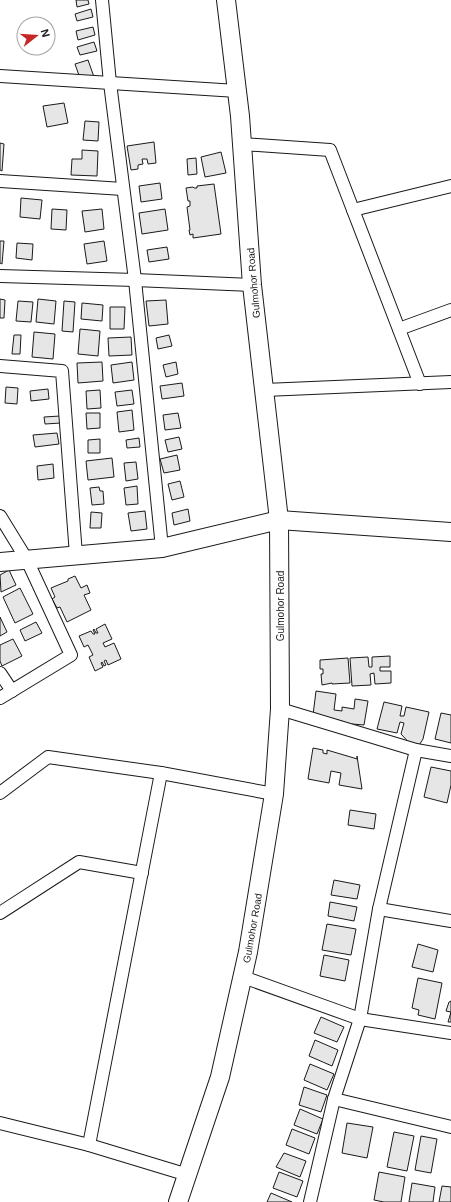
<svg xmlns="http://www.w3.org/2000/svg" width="451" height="1202" font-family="Helvetica,sans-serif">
	<rect width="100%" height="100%" fill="#fff"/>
	<!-- building -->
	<g fill="#e6e6e6" stroke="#1a1a1a">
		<path d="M 76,0 L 88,0 L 89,4 L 77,7 Z"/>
		<path d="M 91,9 L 93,17 L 77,21 L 75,14 Z"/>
		<path d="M 93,27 L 95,35 L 78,40 L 76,31 Z"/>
		<path d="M 94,42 L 97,51 L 80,55 L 77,47 Z"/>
		<path d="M 88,60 L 94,77 L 81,81 L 75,64 Z"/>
		<path d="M 64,103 L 68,123 L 47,127 L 43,106 Z"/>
		<path d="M 85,121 L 99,122 L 98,141 L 83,140 Z"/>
		<path d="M 154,142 L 156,163 L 148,164 L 147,159 L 142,159 L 143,164 L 138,165 L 138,169 L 131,170 L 127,146 Z"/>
		<path d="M 0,143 L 4,144 L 2,171 L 0,170 Z"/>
		<path d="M 82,150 L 98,151 L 97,176 L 71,175 L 72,159 L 82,159 Z"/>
		<path d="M 221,152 L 226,173 L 205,177 L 201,157 Z"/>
		<path d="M 196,158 L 197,174 L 188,175 L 187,159 Z"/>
		<path d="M 160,183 L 162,199 L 141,202 L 139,186 Z"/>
		<path d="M 214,184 L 221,234 L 193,238 L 193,234 L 190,235 L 189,230 L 190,230 L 187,207 L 190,206 L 190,201 L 188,201 L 186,188 L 193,187 L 194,188 L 197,188 L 197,186 Z"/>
		<path d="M 21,198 L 42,200 L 40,219 L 20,217 Z"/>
		<path d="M 52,209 L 67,210 L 66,230 L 51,229 Z"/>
		<path d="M 102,209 L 104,229 L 85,232 L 82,211 Z"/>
		<path d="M 165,209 L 168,230 L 142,234 L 139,213 Z"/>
		<path d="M 0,241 L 4,241 L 2,264 L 0,263 Z"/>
		<path d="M 104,241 L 107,261 L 87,264 L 84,244 Z"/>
		<path d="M 17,243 L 33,244 L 32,260 L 16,258 Z"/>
		<path d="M 167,247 L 169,259 L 149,262 L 147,250 Z"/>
		<path d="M 0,299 L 5,300 L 4,318 L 0,318 Z"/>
		<path d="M 38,299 L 56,301 L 54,324 L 36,322 Z"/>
		<path d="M 166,300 L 168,324 L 149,326 L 146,301 Z"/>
		<path d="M 18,301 L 33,302 L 31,322 L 16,321 Z"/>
		<path d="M 64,301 L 75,302 L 73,332 L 62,331 Z"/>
		<path d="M 82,303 L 103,305 L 102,321 L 81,319 Z"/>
		<path d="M 110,307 L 125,307 L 124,329 L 110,329 Z"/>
		<path d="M 80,329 L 100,331 L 98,356 L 78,354 Z"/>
		<path d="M 34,332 L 55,334 L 53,359 L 32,357 Z"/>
		<path d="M 14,335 L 21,335 L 20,354 L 12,354 Z"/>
		<path d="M 169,335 L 172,346 L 158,349 L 156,338 Z"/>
		<path d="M 131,337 L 132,355 L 109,356 L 108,338 Z"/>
		<path d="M 102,362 L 103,381 L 78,383 L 77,363 Z"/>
		<path d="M 132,362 L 134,380 L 113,383 L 111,365 Z"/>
		<path d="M 176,362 L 178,374 L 166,377 L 163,365 Z"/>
		<path d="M 182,383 L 184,396 L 162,399 L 160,386 Z"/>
		<path d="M 6,387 L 18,388 L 17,404 L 5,403 Z"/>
		<path d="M 48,389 L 49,399 L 31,401 L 30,391 Z"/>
		<path d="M 100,390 L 101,408 L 87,409 L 86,391 Z"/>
		<path d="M 132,390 L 134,404 L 117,406 L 115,392 Z"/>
		<path d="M 132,410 L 134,430 L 119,432 L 117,412 Z"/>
		<path d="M 86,413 L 100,413 L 100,428 L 87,429 Z"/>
		<path d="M 178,413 L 181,428 L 165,430 L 163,415 Z"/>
		<path d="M 60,416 L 61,423 L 45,424 L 44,417 Z"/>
		<path d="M 57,433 L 59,444 L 35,447 L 33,435 Z"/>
		<path d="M 179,437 L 182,449 L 168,452 L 165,440 Z"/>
		<path d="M 139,438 L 140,447 L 127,448 L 126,440 Z"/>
		<path d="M 100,439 L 100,453 L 88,453 L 88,440 Z"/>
		<path d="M 177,455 L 180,470 L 164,473 L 160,459 Z"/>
		<path d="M 112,458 L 114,477 L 88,480 L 86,461 Z"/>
		<path d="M 136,462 L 138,479 L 126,481 L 124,463 Z"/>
		<path d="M 53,464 L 54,478 L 38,480 L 37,466 Z"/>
		<path d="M 180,481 L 184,497 L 172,500 L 168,484 Z"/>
		<path d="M 137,486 L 138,504 L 126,505 L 124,488 Z"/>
		<path d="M 99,487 L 100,491 L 103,491 L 104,504 L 92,505 L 90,488 Z"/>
		<path d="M 188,509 L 190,521 L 174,525 L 172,513 Z"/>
		<path d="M 145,511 L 147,529 L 131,531 L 128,513 Z"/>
		<path d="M 91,512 L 102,513 L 101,528 L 90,528 Z"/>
		<path d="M 9,570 L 16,585 L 1,592 L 0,575 Z"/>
		<path d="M 75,576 L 81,588 L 87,585 L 90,593 L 84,595 L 91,610 L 67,622 L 60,607 L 57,608 L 52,599 L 55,597 L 51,588 L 68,581 L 68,579 Z"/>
		<path d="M 20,588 L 33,614 L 15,623 L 3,597 Z"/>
		<path d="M 0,617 L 7,632 L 0,636 Z"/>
		<path d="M 36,622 L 42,633 L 25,641 L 20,630 Z"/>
		<path d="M 105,624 L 112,639 L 103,643 L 105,647 L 114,643 L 121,659 L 108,665 L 106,660 L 104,661 L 106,665 L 104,666 L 102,662 L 101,663 L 103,667 L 95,671 L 89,657 L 93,655 L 88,645 L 84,647 L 79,636 L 91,631 L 93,634 L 95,634 L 93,630 L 94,629 L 96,633 L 98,633 L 96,629 Z"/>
		<path d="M 13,639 L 22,656 L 2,666 L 0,661 L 0,645 Z"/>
		<path d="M 390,656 L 390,667 L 380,667 L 380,671 L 391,671 L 391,683 L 375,684 L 374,673 L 370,674 L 371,685 L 352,686 L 350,658 L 368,657 L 369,667 L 372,667 L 372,657 Z"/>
		<path d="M 348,658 L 350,683 L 332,684 L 332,683 L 322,685 L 321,674 L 323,674 L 323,669 L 320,669 L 320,660 Z"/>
		<path d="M 316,691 L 336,694 L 334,710 L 342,711 L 342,707 L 354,709 L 355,699 L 368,701 L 364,725 L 352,724 L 352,726 L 342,725 L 342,721 L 313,715 Z"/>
		<path d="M 384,702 L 402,706 L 400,716 L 404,716 L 406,707 L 429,712 L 423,739 L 416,750 L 401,734 L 404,723 L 400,722 L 397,733 L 377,729 Z"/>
		<path d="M 441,713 L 451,715 L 451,743 L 435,739 Z"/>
		<path d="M 313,748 L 323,750 L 323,753 L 327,754 L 327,750 L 354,758 L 357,759 L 357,756 L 362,789 L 339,785 L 341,773 L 331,771 L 329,783 L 308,779 Z"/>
		<path d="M 431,767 L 451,771 L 451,785 L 447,803 L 424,797 Z"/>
		<path d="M 350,810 L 376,814 L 374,829 L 348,825 Z"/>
		<path d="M 334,880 L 360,885 L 357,899 L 331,895 Z"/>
		<path d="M 330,902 L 357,907 L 354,921 L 328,916 Z"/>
		<path d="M 327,924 L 356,929 L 351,955 L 322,950 Z"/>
		<path d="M 418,944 L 438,950 L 433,972 L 412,967 Z"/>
		<path d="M 324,955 L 349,960 L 345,981 L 320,976 Z"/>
		<path d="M 418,978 L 442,983 L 435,1019 L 418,1015 L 419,1010 L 412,1008 Z"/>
		<path d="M 451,1001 L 451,1022 L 448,1022 L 451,1012 L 446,1011 L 449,1002 Z"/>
		<path d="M 321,1017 L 344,1027 L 337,1042 L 314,1033 Z"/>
		<path d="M 315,1040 L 338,1050 L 332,1066 L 309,1056 Z"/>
		<path d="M 310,1064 L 334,1074 L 327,1090 L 304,1080 Z"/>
		<path d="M 304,1087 L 327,1095 L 321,1112 L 299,1105 Z"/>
		<path d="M 300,1109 L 323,1119 L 317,1134 L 294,1125 Z"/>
		<path d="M 347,1123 L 373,1127 L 367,1158 L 342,1153 Z"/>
		<path d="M 292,1129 L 315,1138 L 309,1154 L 286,1145 Z"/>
		<path d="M 394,1132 L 414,1136 L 407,1171 L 387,1167 Z"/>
		<path d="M 421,1136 L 437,1139 L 431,1173 L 415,1170 Z"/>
		<path d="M 284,1153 L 306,1161 L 300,1177 L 276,1167 Z"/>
		<path d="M 279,1172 L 303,1181 L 297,1197 L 273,1188 Z"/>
		<path d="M 379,1172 L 405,1177 L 401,1202 L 384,1202 L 374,1200 Z"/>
		<path d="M 412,1183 L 435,1187 L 433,1202 L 409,1202 Z"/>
		<path d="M 442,1186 L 451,1187 L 451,1202 L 439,1202 Z"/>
		<path d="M 271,1193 L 292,1202 L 267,1202 Z"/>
	</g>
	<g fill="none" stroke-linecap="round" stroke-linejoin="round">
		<defs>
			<g id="street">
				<path d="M 102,0 L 110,83 L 135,280 L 162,548"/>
				<path d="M 0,76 L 237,91"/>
				<path d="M 242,144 L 330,150 L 420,384"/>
				<path d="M 0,181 L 123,189"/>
				<path d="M 353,210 L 451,186"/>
				<path d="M 0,276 L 135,280 L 252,285"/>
				<path d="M 399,329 L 451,310"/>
				<path d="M 0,366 L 62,371 L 76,555"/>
				<path d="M 265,390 L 451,382"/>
				<path d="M 0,516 L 27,560 L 71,655 L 0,698"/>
				<path d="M 0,673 L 12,691"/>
				<path d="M 280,709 L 416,750 L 451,756"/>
				<path d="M 0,793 L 48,757 L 161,773 L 274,794"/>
				<path d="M 379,909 L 451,921"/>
				<path d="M 0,913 L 79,862 L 142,873"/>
				<path d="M 243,977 L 360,1019 L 451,1033"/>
				<path d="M 334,1099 L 451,1127"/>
				<path d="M 0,1123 L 89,1145 L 188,1175"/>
				<path d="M 89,1145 L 161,773"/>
				<path d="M 310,1202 L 334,1099 L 360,1019 L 379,909 L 416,750"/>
			</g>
			<g id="secondary">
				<path d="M 0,562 L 162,548 L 279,520 L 451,532"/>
				<path d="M 178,1202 L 220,1077 L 248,952 L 274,794 L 280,709 L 279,520 L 252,285 L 240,116 L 226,0"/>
			</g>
		</defs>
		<!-- street casing -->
		<use href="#street" stroke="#1a1a1a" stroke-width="14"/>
		<!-- secondary casing -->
		<use href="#secondary" stroke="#1a1a1a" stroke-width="20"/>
		<!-- street -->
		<use href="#street" stroke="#fff" stroke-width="12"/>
		<!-- secondary -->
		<use href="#secondary" stroke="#fff" stroke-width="18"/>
	</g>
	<g text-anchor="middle" stroke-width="3" stroke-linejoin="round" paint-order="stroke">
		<!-- street labels -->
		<g font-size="10" fill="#1a1a1a" stroke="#fff">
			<text transform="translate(253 283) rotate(-95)" y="4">Gulmohor Road</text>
			<text transform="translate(280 606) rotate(-90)" y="4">Gulmohor Road</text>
			<text transform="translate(252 928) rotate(-80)" y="4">Gulmohor Road</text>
		</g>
	</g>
	<!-- north arrow -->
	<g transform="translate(36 36) rotate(73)"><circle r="19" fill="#ffffff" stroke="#a3a3a3"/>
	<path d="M0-3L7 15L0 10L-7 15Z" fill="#c62828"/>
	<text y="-6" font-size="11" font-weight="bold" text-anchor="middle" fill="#1a1a1a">N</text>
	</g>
</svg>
